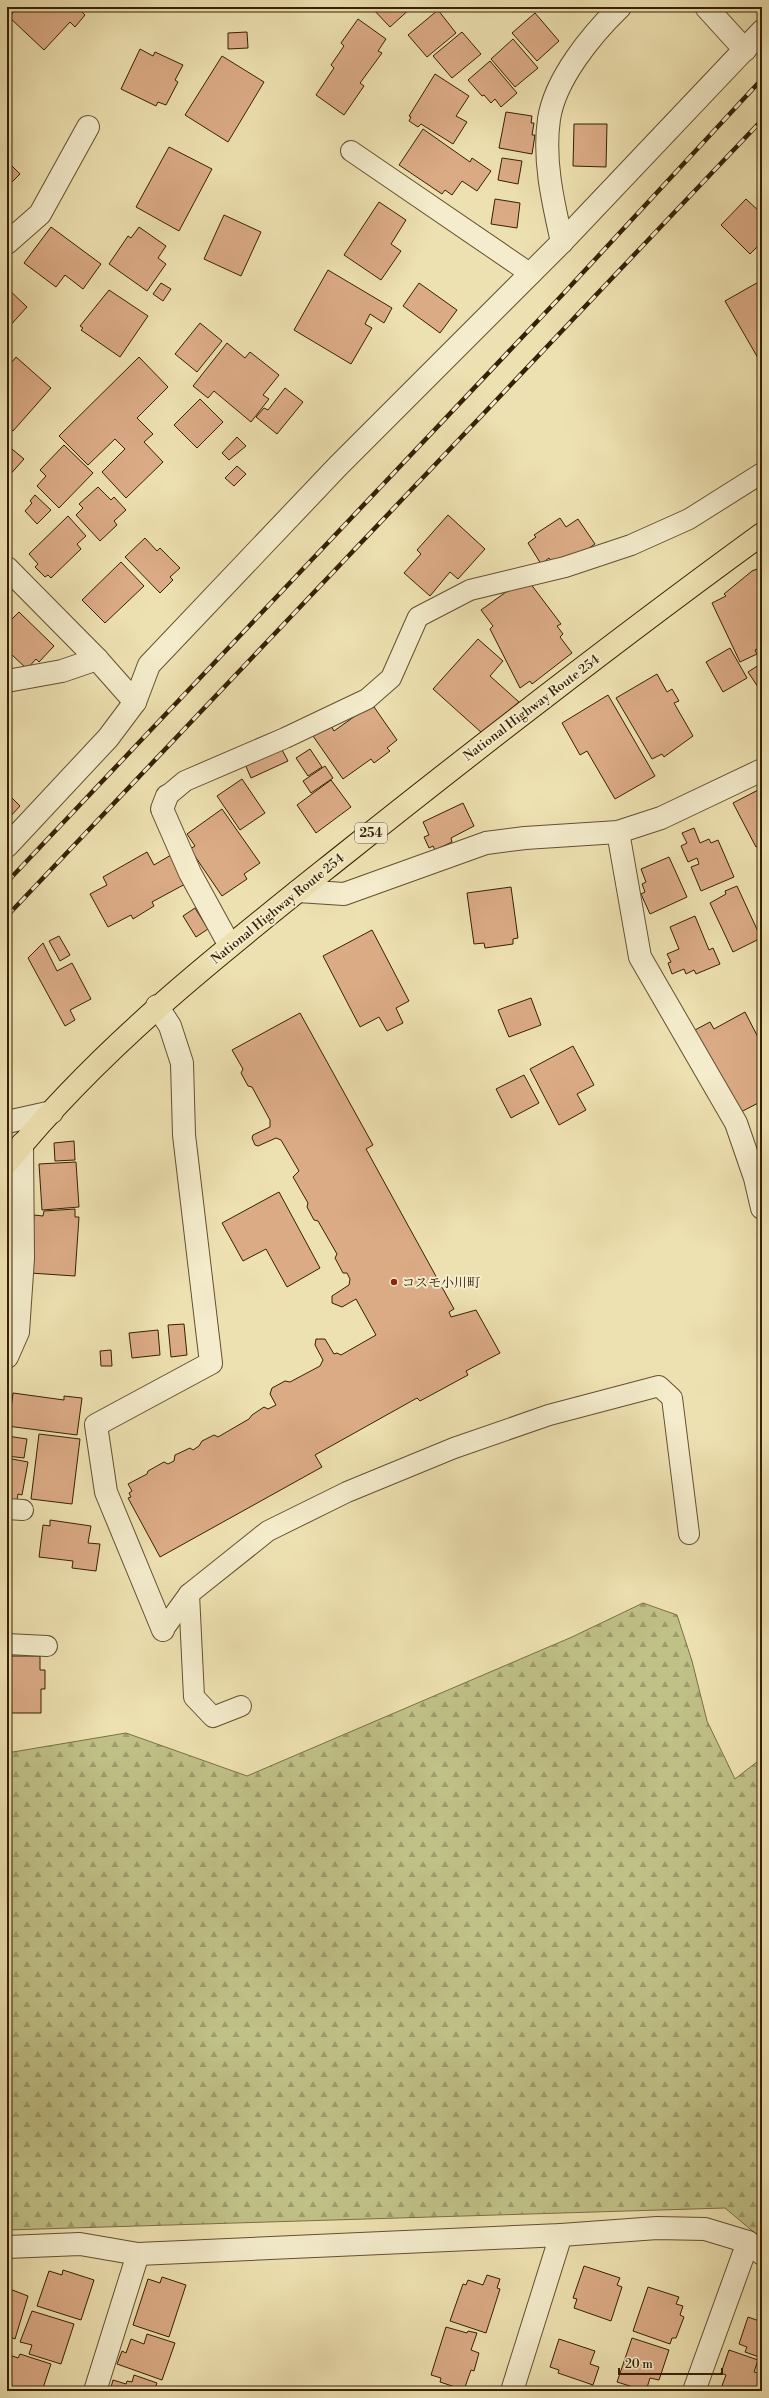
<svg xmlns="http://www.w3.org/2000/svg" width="769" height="2398" font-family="'Libre Bodoni','Noto Serif JP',serif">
	<defs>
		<pattern id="forest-firs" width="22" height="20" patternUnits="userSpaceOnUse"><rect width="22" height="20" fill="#c0c187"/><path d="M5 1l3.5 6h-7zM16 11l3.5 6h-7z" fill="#9d9c6c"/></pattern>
	</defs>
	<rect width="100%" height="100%" fill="#eee1b1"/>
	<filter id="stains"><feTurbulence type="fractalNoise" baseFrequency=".005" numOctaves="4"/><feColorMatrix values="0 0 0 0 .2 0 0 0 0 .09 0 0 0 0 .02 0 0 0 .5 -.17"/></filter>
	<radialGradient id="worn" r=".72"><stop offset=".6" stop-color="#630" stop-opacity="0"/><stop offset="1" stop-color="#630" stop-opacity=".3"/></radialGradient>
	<!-- forest -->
	<path fill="url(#forest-firs)" stroke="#7b7046" d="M 643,1603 L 677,1615 L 692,1661 L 707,1721 L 735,1779 L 762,1758 L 762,2239 L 725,2208 L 7,2230 L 7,1753 L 126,1733 L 247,1776 L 572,1637 Z"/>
	<!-- building -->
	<g fill="#dbab86" stroke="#362004">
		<path d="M 18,7 L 83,7 L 80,10 L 85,15 L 75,27 L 70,22 L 44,50 L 9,17 Z"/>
		<path d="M 371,7 L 412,7 L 390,27 Z"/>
		<path d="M 438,10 L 456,33 L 427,57 L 408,35 Z"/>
		<path d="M 535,13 L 559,41 L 537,61 L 512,33 Z"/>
		<path d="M 358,19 L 386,39 L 378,51 L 382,53 L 360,83 L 364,86 L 344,115 L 316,95 L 334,68 L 331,65 L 344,46 L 341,43 Z"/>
		<path d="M 247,32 L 248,48 L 228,49 L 228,33 Z"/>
		<path d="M 462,32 L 481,54 L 452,78 L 433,56 Z"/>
		<path d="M 7,39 L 11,44 L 7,48 Z"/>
		<path d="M 513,39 L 538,68 L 515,87 L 491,59 Z"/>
		<path d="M 140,49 L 153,56 L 155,52 L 183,65 L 175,80 L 178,82 L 166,105 L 158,102 L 156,106 L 121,89 Z"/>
		<path d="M 222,56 L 264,82 L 228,142 L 185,115 Z"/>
		<path d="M 490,61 L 517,93 L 501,107 L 495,99 L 491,103 L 484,95 L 482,96 L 468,80 Z"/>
		<path d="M 435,74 L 469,96 L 456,116 L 467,122 L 453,144 L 421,124 L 418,127 L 409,121 L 411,117 L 409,116 Z"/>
		<path d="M 506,112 L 532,116 L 531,123 L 534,123 L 532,135 L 535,135 L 532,154 L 499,148 Z"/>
		<path d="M 574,124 L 607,124 L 606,167 L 573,166 Z"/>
		<path d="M 423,129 L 470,162 L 472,158 L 491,171 L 477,191 L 462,181 L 452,195 L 445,190 L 442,194 L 399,165 Z"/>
		<path d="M 169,147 L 212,169 L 179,231 L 136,207 Z"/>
		<path d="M 502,158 L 522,161 L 518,184 L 498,180 Z"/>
		<path d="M 7,161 L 20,174 L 8,186 L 12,190 L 7,195 Z"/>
		<path d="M 495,199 L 520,203 L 517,228 L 491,224 Z"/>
		<path d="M 746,199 L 762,214 L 762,242 L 750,254 L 721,225 Z"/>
		<path d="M 379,202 L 406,220 L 391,244 L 401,251 L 381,280 L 344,255 Z"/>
		<path d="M 224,215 L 261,232 L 241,276 L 204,259 Z"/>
		<path d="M 51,227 L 101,264 L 83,289 L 65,275 L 56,287 L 24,263 Z"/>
		<path d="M 139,227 L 166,246 L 158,258 L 166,264 L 147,291 L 109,264 L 128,236 L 131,238 Z"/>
		<path d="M 328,270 L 392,308 L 384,323 L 370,314 L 365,324 L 372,328 L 351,364 L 294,330 Z"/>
		<path d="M 762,280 L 762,365 L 725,301 Z"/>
		<path d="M 161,283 L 171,289 L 163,301 L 153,294 Z"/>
		<path d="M 419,283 L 457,310 L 440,333 L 403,306 Z"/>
		<path d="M 7,288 L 27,307 L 7,329 Z"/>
		<path d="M 109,290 L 148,316 L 120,357 L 81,330 L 83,328 L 80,326 Z"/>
		<path d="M 200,323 L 222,341 L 197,372 L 175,354 Z"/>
		<path d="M 227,343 L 245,358 L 250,352 L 279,375 L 263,395 L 269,399 L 251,422 L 214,391 L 208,398 L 193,386 Z"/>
		<path d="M 16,357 L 51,388 L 13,431 L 7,426 L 7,368 Z"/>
		<path d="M 139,357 L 168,387 L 137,418 L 153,434 L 144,442 L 163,462 L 126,498 L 102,472 L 125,449 L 115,439 L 88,465 L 59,436 Z"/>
		<path d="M 285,388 L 303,402 L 277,434 L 256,417 L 264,408 L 268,410 Z"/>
		<path d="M 200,399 L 223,422 L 197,448 L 174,425 Z"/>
		<path d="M 237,437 L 246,446 L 229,460 L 222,453 Z"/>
		<path d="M 7,445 L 24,459 L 7,478 Z"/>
		<path d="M 64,445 L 93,473 L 59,508 L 37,486 L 46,476 L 40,470 Z"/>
		<path d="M 237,466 L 246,474 L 234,486 L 225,478 Z"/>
		<path d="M 98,487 L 111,500 L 114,497 L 126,510 L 114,521 L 117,525 L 100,541 L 76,515 L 83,508 L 79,504 Z"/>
		<path d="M 35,495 L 51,510 L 37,524 L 25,511 L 32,503 L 30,501 Z"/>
		<path d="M 448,515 L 485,549 L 458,579 L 450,572 L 430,596 L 404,573 L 421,554 L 417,550 Z"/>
		<path d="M 68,516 L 86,536 L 77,544 L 81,549 L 51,578 L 48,575 L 45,577 L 35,567 L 38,564 L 29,554 Z"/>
		<path d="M 560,518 L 566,527 L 578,519 L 595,544 L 573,559 L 554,566 L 549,558 L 541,564 L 528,543 L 536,537 L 534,535 Z"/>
		<path d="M 145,538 L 157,551 L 160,548 L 180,568 L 170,577 L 173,580 L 160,593 L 125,557 Z"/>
		<path d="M 121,562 L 144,586 L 105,623 L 82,600 Z"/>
		<path d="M 762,567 L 762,647 L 755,650 L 757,654 L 740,662 L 712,603 L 726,596 L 724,594 L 752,571 Z"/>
		<path d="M 530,583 L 561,624 L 557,626 L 563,634 L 560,637 L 572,653 L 532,684 L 530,681 L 520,688 L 490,629 L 493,626 L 481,610 L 506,592 Z"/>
		<path d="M 19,612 L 54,646 L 39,662 L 36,659 L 27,669 L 11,654 L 8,657 L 7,656 L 7,624 Z"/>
		<path d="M 478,639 L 503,661 L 490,676 L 519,702 L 482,733 L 433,689 Z"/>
		<path d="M 730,648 L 747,678 L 723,692 L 706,662 Z"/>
		<path d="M 762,663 L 762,693 L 748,672 Z"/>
		<path d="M 657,674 L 667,692 L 672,689 L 679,701 L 674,703 L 693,736 L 664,757 L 662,754 L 652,759 L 616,698 Z"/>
		<path d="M 608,695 L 655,776 L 615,799 L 587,751 L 580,755 L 562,723 Z"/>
		<path d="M 372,704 L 397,740 L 387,748 L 390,751 L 374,763 L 371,759 L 343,779 L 313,736 L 330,724 L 334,731 Z"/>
		<path d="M 281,748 L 288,761 L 251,778 L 244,762 Z"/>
		<path d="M 310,749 L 322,767 L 308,776 L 296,758 Z"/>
		<path d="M 325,766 L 333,778 L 311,793 L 303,781 Z"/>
		<path d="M 242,779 L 265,813 L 240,830 L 217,796 Z"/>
		<path d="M 331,780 L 351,807 L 316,833 L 297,805 Z"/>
		<path d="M 762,788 L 762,844 L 756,847 L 733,803 Z"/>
		<path d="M 7,793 L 20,806 L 7,820 Z"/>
		<path d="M 463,803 L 474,826 L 451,838 L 452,842 L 435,850 L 433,846 L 429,848 L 424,837 L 429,835 L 423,822 Z"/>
		<path d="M 222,809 L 260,863 L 244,874 L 247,879 L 222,896 L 190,849 L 195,846 L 187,834 Z"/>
		<path d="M 694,828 L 700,843 L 709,839 L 711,843 L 718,840 L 734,877 L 701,891 L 691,867 L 699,864 L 697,858 L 688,862 L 681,846 L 687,843 L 682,833 Z"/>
		<path d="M 147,852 L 154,865 L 171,855 L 187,883 L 152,902 L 154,906 L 133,919 L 131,915 L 108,927 L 90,894 L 107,885 L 103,877 Z"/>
		<path d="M 669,857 L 687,897 L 650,914 L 641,894 L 645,892 L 642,884 L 646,882 L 641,869 Z"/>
		<path d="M 737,886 L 761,938 L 733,952 L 710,903 L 726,894 L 725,891 Z"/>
		<path d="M 511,887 L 518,938 L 513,939 L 513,944 L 485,948 L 484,943 L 474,944 L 467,893 Z"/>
		<path d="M 195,908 L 208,929 L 196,937 L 183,916 Z"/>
		<path d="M 695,916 L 709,950 L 713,948 L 720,964 L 696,974 L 694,970 L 686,974 L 684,969 L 672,974 L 668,963 L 671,962 L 667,954 L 679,949 L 670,927 Z"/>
		<path d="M 372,930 L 409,1001 L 396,1008 L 403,1023 L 387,1031 L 379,1017 L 360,1027 L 323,956 Z"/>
		<path d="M 59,936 L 70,955 L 60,961 L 49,941 Z"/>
		<path d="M 43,943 L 57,971 L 72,963 L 91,999 L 70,1010 L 75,1020 L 65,1026 L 28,958 Z"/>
		<path d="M 531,998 L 541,1025 L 509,1037 L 498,1010 Z"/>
		<path d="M 745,1012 L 762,1045 L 762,1101 L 739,1113 L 695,1030 L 710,1022 L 714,1029 Z"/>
		<path d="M 300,1013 L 373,1145 L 366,1149 L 454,1309 L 449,1312 L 451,1317 L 476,1310 L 500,1353 L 466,1371 L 468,1375 L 420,1401 L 417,1398 L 315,1455 L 322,1467 L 160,1557 L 128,1498 L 131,1497 L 129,1493 L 132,1491 L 128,1484 L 147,1474 L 148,1471 L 164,1462 L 168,1464 L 174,1461 L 175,1455 L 190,1448 L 193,1450 L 199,1446 L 202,1441 L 214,1435 L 218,1437 L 249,1419 L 252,1415 L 264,1407 L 268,1409 L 276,1405 L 270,1394 L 272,1388 L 285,1381 L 290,1382 L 320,1366 L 323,1360 L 315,1345 L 316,1339 L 325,1339 L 334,1354 L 337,1353 L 341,1355 L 376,1335 L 356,1299 L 342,1307 L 332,1303 L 332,1296 L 349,1285 L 350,1279 L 347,1273 L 343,1273 L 335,1258 L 337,1254 L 318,1221 L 314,1220 L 307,1207 L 308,1203 L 293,1177 L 299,1171 L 281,1140 L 276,1138 L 258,1146 L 255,1145 L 252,1138 L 253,1135 L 270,1127 L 270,1120 L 252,1087 L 248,1086 L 241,1073 L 243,1069 L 232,1050 Z"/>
		<path d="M 573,1046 L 594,1085 L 577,1094 L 586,1110 L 559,1125 L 530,1069 Z"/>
		<path d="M 524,1075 L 539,1103 L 511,1118 L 496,1089 Z"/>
		<path d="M 74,1141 L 75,1160 L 55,1161 L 54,1143 Z"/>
		<path d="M 76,1162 L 79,1207 L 42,1210 L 39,1164 Z"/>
		<path d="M 279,1192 L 320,1268 L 287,1287 L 266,1249 L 243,1261 L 222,1223 Z"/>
		<path d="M 7,1197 L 16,1197 L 15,1220 L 7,1220 Z"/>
		<path d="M 75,1209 L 75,1217 L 79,1217 L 75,1276 L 30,1273 L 34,1215 L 43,1216 L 44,1211 Z"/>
		<path d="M 7,1223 L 16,1223 L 13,1299 L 7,1299 Z"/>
		<path d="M 184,1324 L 187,1355 L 171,1357 L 168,1325 Z"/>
		<path d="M 158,1330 L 160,1355 L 132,1358 L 129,1333 Z"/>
		<path d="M 111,1350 L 112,1366 L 101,1366 L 100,1351 Z"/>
		<path d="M 13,1393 L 64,1400 L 64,1396 L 82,1398 L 77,1435 L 7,1426 L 7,1408 L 11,1409 Z"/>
		<path d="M 39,1434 L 80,1439 L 72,1504 L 31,1499 Z"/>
		<path d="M 7,1436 L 27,1439 L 24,1458 L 7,1456 Z"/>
		<path d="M 7,1458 L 28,1462 L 22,1495 L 18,1494 L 17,1500 L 7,1502 Z"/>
		<path d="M 50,1520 L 91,1526 L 88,1543 L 100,1544 L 96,1571 L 72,1568 L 73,1561 L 39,1557 L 43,1525 L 50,1526 Z"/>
		<path d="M 11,1656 L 40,1656 L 40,1670 L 45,1670 L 45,1689 L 41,1689 L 41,1713 L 7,1713 L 7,1661 L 11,1661 Z"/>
		<path d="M 584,2266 L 620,2278 L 617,2285 L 622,2287 L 611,2321 L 574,2308 L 577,2299 L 573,2298 Z"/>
		<path d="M 63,2270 L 94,2280 L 81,2320 L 37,2306 L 49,2271 L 62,2275 Z"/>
		<path d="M 487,2275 L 500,2279 L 497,2288 L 500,2289 L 486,2333 L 450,2321 L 463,2284 L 466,2285 L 468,2280 L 483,2285 Z"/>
		<path d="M 162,2277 L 186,2285 L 169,2337 L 133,2325 L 148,2279 L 160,2283 Z"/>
		<path d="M 648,2287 L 679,2297 L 676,2304 L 683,2306 L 680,2315 L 684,2317 L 676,2338 L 672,2338 L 670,2344 L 633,2331 Z"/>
		<path d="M 7,2288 L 28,2296 L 15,2339 L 10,2337 L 7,2344 Z"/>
		<path d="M 32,2311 L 74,2324 L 61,2364 L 29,2354 L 32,2345 L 20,2342 Z"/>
		<path d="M 748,2317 L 762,2322 L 762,2358 L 745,2352 L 747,2347 L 739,2344 Z"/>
		<path d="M 446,2327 L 467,2333 L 468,2331 L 477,2333 L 471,2350 L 479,2353 L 474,2371 L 471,2370 L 464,2390 L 440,2382 L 441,2378 L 431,2375 Z"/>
		<path d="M 147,2334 L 175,2343 L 162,2380 L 117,2364 L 122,2351 L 126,2353 L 131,2339 L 144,2344 Z"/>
		<path d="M 632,2338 L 669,2350 L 659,2380 L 650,2378 L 646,2391 L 617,2382 Z"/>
		<path d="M 559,2339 L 595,2351 L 590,2364 L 599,2367 L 593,2385 L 558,2373 L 559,2370 L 550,2367 Z"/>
		<path d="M 729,2350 L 758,2360 L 754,2372 L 762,2374 L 762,2391 L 720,2391 L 726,2375 L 721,2373 Z"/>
		<path d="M 7,2354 L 18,2358 L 20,2354 L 51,2364 L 42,2391 L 7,2391 Z"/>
		<path d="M 134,2375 L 157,2383 L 154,2391 L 110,2391 L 113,2380 L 126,2384 L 127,2381 L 132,2382 Z"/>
		<path d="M 428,2387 L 438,2391 L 427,2391 Z"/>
		<path d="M 538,2388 L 547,2391 L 537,2391 Z"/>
	</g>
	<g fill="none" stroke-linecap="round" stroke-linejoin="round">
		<defs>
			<g id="service">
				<path d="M 351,151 L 531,274"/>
				<path d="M 167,796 L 185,781 L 285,738 L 367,699 L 391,678 L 418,617 L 470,590 L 565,567 L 631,545 L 689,519 L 762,473"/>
				<path d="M 7,1509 L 23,1510"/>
				<path d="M 189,1594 L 194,1697 L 213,1717 L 241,1706"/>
				<path d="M 163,1630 L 189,1594 L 268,1531 L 347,1492 L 454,1448 L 549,1415 L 659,1386 L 672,1398 L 689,1534"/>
				<path d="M 7,1644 L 47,1646"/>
			</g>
			<g id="minor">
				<path d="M 706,7 L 745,50"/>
				<path d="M 562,242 C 553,202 543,160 549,119 C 555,79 592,34 620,7"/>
				<path d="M 7,243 L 40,214 L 88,127"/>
				<path d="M 7,568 L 97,659 L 135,702"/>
				<path d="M 7,681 L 62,671 L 97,659"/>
				<path d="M 167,796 L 162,809 L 190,873 L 230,946"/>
				<path d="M 618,832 L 640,957 L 736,1123 L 755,1178 L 762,1208"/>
				<path d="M 7,846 L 108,738 L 135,702 L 149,665 L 338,466 L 562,242 L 762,31"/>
				<path d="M 298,891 L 344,894 L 486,843 L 525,838 L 618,832 L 661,818 L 762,770"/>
				<path d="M 157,1006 L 170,1026 L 182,1063 L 184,1135 L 211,1363 L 96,1425 L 106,1492 L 163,1630"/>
				<path d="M 7,1357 L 18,1332 L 23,1258 L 22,1144"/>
				<path d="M 7,2247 L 80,2244 L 138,2254 L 561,2235 L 657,2228 L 705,2229 L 748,2242 L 762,2254"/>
				<path d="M 95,2391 L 138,2254"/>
				<path d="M 512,2391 L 561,2235"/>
				<path d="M 694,2391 L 748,2242"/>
			</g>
			<path id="tertiary" d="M 7,1122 L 52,1112"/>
			<path id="trunk" d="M 7,1163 C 102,1045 224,950 342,856 C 480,746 619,638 762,534"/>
		</defs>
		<!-- service casing -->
		<use href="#service" stroke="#64502f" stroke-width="22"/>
		<!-- minor casing -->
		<use href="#minor" stroke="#64502f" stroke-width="24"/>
		<!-- tertiary casing -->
		<use href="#tertiary" stroke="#64502f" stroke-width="24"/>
		<!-- trunk casing -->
		<use href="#trunk" stroke="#362004" stroke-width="24"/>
		<!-- service -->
		<use href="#service" stroke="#f4eccc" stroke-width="20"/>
		<!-- minor -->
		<use href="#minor" stroke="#f4eccc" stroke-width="22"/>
		<!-- tertiary -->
		<use href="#tertiary" stroke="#f4eccc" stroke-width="22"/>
		<!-- trunk -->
		<use href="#trunk" stroke="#eee1b1" stroke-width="22"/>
		<defs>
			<g id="rail">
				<path d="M 7,882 L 564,293 L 762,79"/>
				<path d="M 7,916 L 762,120"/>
			</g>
		</defs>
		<!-- rail casing -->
		<use href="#rail" stroke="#362004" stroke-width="4.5"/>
		<!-- rail -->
		<use href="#rail" stroke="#f4eccc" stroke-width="3" stroke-dasharray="9" stroke-linecap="butt"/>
	</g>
	<!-- markers -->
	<circle fill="#8f2418" stroke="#f4eccc" stroke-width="1.5" cx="394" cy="1282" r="4"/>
	<g text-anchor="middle" stroke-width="4" stroke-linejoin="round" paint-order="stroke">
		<!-- shield labels -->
		<rect fill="#f4eccc" stroke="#6f5d40" stroke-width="1" x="355" y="823" width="32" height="20" rx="3"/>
		<g font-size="12" font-weight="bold" fill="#362004">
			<text x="371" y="837">254</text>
		</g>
		<!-- street labels -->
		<g font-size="13" fill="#362004" stroke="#f4eccc">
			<text transform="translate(531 707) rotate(-37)" y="5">National Highway Route 254</text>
			<text transform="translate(277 908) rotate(-39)" y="5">National Highway Route 254</text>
		</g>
		<!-- poi labels -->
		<g font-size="13" fill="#362004" stroke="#f4eccc" text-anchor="start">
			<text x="402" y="1287">コスモ小川町</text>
		</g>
	</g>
	<!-- margin -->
	<rect width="769" height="2398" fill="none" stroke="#eee1b1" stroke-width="24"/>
	<rect x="8" y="8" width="753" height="2382" fill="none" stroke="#362004" stroke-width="2"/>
	<rect x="12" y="12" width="745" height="2374" fill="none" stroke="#362004"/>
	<!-- scale -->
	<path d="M619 2368v6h103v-6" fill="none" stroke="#362004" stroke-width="2"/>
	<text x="625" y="2368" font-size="12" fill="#362004" stroke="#f4eccc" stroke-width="3" paint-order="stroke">20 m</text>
	<rect width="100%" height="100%" filter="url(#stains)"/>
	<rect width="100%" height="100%" fill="url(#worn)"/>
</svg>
